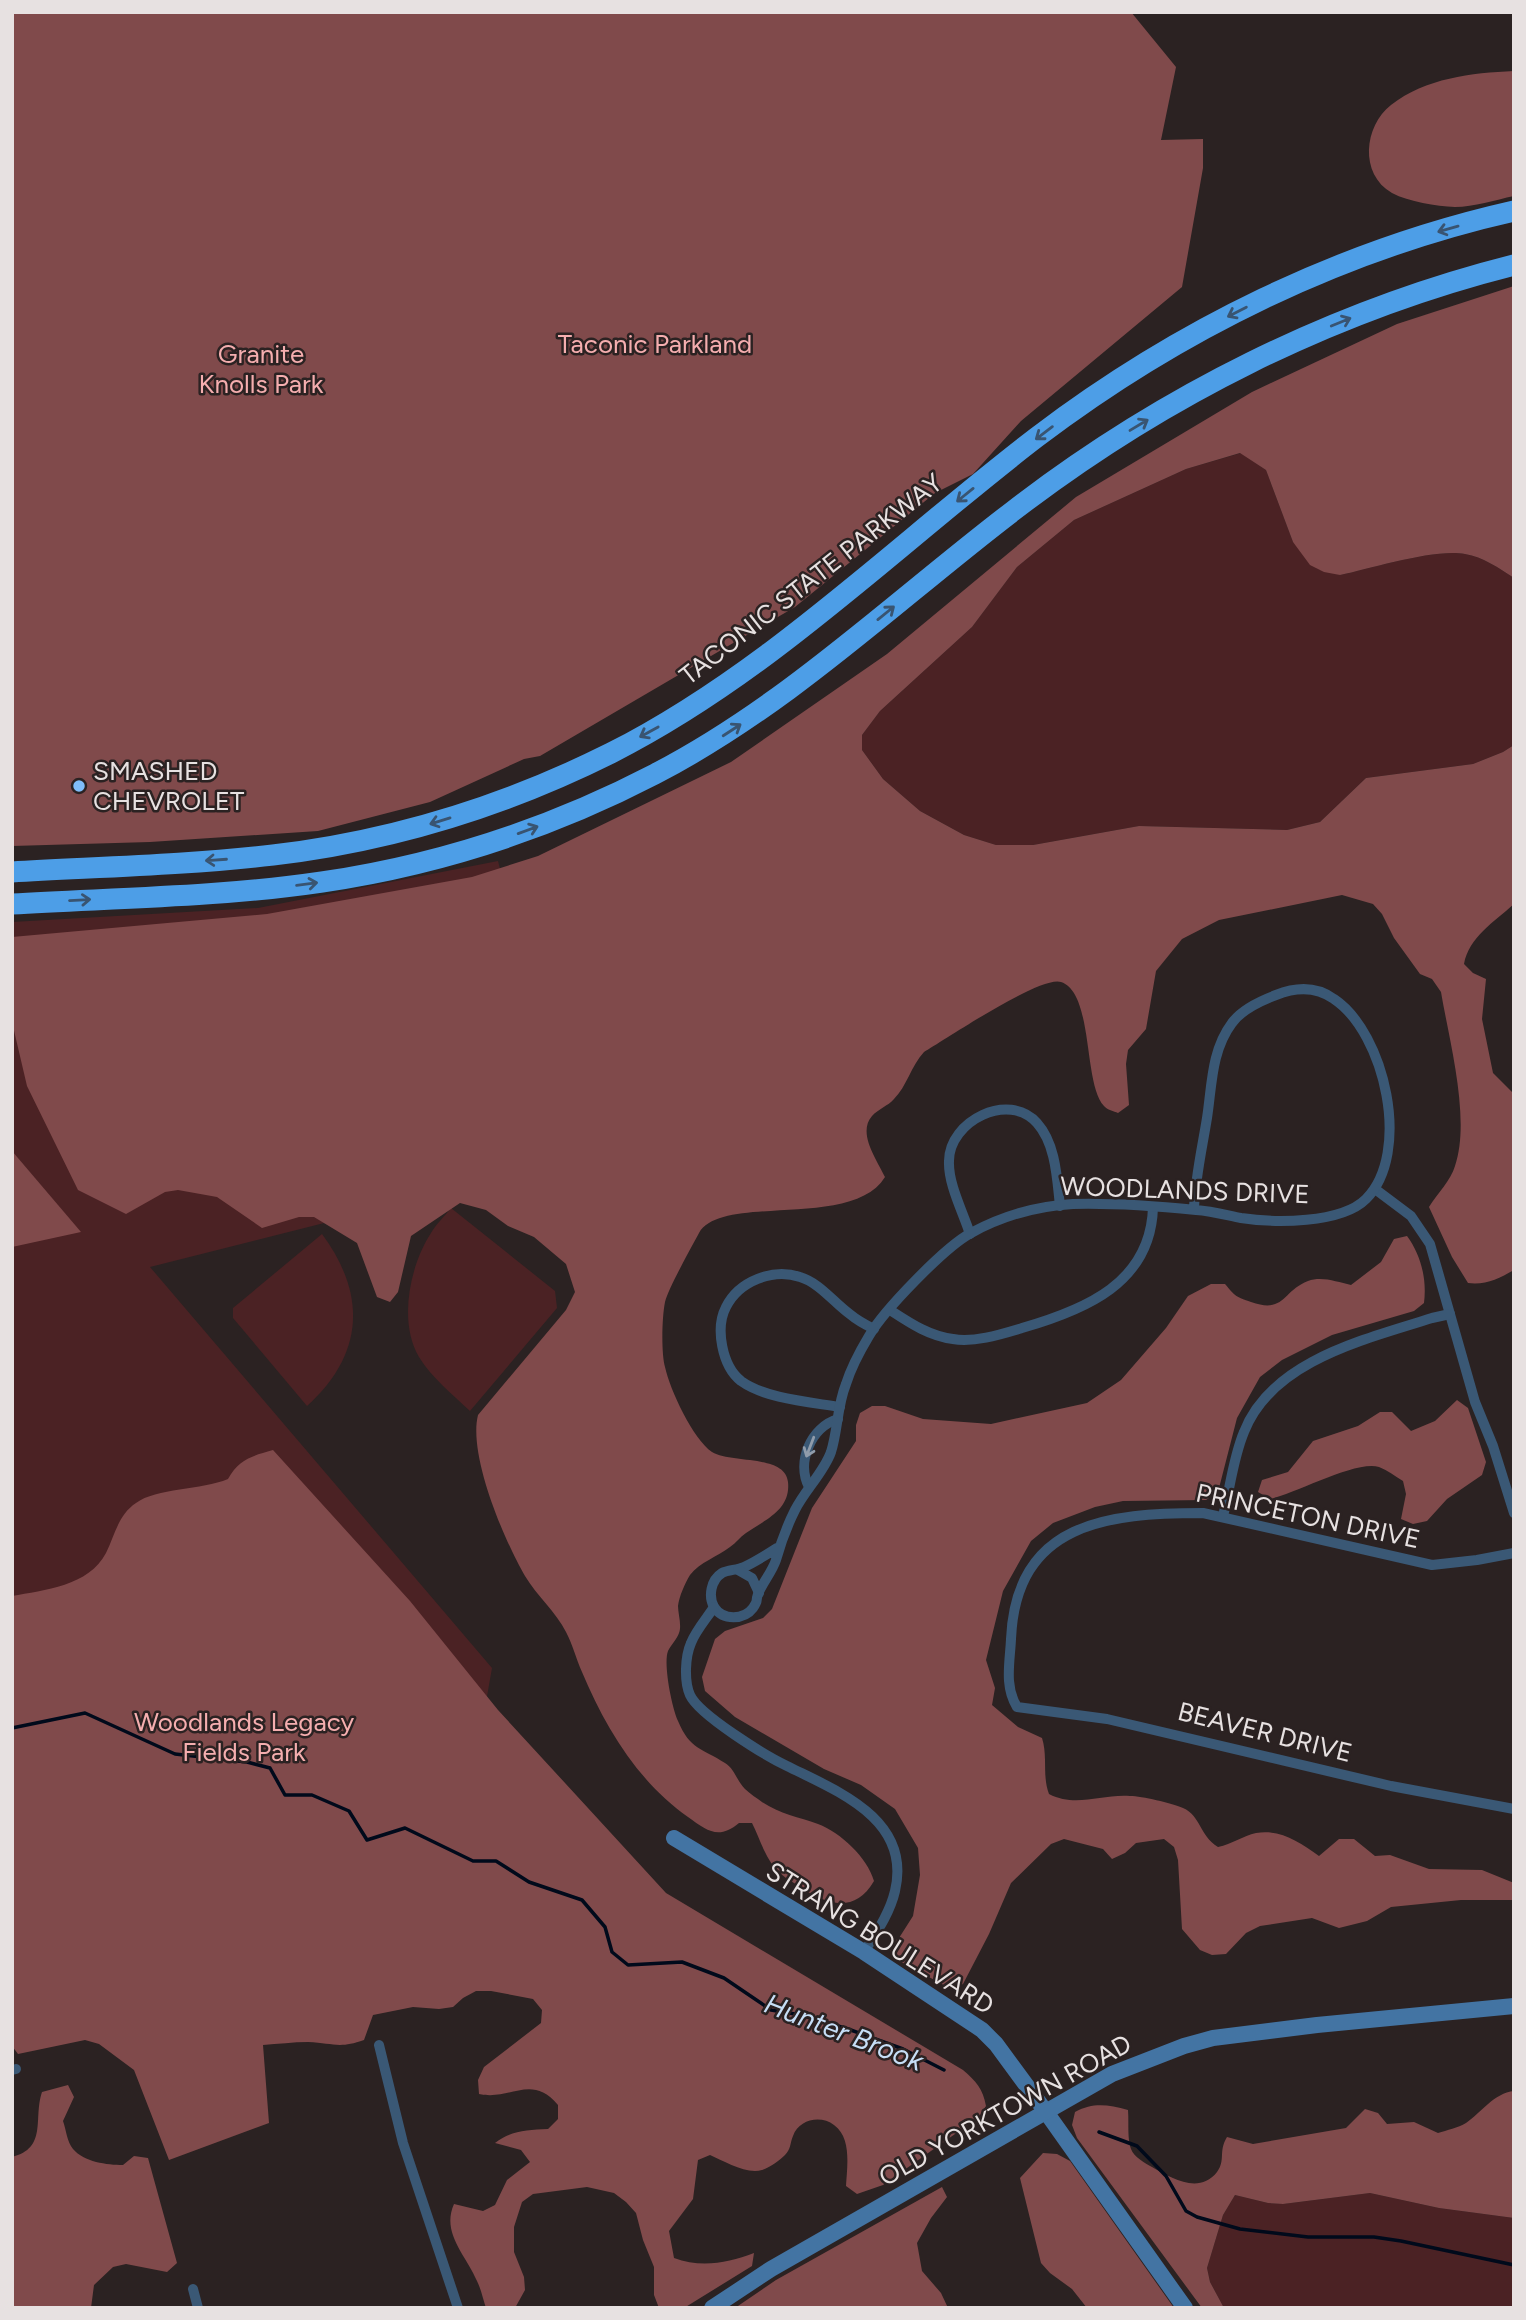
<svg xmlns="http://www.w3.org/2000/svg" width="1526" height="2320" font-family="Figtree,sans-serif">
	<rect width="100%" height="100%" fill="#2b2222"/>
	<!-- green -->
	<g fill="#4b2224">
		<path d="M 1241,453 L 1266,470 L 1293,542 L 1340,575 C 1372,568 1436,548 1465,554 C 1483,557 1499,568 1514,578 L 1514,745 L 1503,752 L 1473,764 L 1366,778 L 1320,822 L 1287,830 L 1139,826 L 1033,845 L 996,845 L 964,835 L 920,811 L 883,779 L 862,750 L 862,735 L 880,711 L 972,627 L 1017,567 L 1074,520 L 1186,469 Z"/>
		<path d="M 498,861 L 569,1135 L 514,1175 L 150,1267 L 492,1668 L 436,1986 L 12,1996 L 12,922 L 258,908 Z"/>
		<path d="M 451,1208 L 555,1291 L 557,1308 L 470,1411 C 452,1394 432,1378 419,1357 C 398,1322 410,1265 431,1233 C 436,1224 445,1216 451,1208 Z"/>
		<path d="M 322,1234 C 367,1295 364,1354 307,1406 L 233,1318 L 233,1308 Z"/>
		<path d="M 1370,2193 L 1439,2208 L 1514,2218 L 1514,2308 L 1224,2308 L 1210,2282 L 1207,2268 L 1223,2215 L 1235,2195 L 1268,2203 L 1283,2204 Z"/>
	</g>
	<!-- forest -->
	<g fill="#804a4b">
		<path d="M 12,12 L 1131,12 L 1176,67 L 1161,140 L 1203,139 L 1203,168 L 1182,287 L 1021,421 L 973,474 L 935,493 L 795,607 L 540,756 L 524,759 L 430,802 L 318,831 L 150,842 L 12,846 Z"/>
		<path d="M 1514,71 L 1514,196 C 1495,200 1474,207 1455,207 C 1436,206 1409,202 1392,193 C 1359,174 1364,126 1391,105 C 1426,78 1471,73 1514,71 Z"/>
		<path d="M 1514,286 L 1514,578 C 1499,568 1483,557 1465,554 C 1436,548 1372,568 1340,575 L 1324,572 L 1310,565 L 1293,542 L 1266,470 L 1240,453 L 1186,469 L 1074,520 L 1017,567 L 972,627 L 880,711 L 862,735 L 862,750 L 883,779 L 920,811 L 964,835 L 996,845 L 1033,845 L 1139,826 L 1287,830 L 1320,822 L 1366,778 L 1473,764 L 1503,752 L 1514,745 L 1514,904 C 1494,922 1469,937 1464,964 L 1473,973 L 1486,979 L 1482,1019 L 1493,1073 L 1514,1094 L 1514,1270 C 1498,1279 1486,1285 1468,1283 L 1452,1257 L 1429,1207 C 1437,1194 1451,1180 1455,1166 C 1471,1119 1449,1040 1441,992 L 1432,979 L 1420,974 L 1394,938 L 1382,914 L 1373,904 L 1342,895 L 1219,920 L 1182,939 L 1156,971 L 1146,1029 L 1128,1050 L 1126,1064 L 1129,1105 L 1118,1113 C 1114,1111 1107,1110 1104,1106 C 1083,1084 1094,993 1061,982 C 1041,975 946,1039 924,1052 C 911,1066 907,1086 894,1099 C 888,1106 878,1109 872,1116 C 857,1133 877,1160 885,1177 C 853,1230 721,1193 699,1233 C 691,1248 669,1287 665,1302 C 662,1317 661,1352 665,1367 C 670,1390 693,1439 712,1452 C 732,1464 785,1454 788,1482 C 791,1510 765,1520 746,1533 C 740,1537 736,1543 730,1547 C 717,1557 700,1562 690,1575 C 685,1583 679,1597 678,1606 C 678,1614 682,1625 679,1633 C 677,1639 671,1645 668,1651 C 663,1664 672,1708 678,1721 C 690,1750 702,1748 725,1763 C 734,1768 737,1781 745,1789 C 750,1794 757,1798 762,1802 C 780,1814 799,1817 818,1824 C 841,1833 867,1857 874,1881 C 855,1914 827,1905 800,1887 C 793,1882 783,1877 778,1871 C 765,1858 760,1839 752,1823 L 739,1823 C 719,1840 707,1831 688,1817 C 638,1782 605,1727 582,1672 C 576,1659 573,1645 566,1632 C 556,1612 537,1596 525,1576 C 504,1540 468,1455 478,1415 L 566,1310 L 575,1292 L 566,1264 L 534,1237 L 508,1226 L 486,1210 L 460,1203 L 411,1236 L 398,1292 L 390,1302 L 377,1297 L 357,1243 L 314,1217 L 299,1217 L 262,1228 L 217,1197 L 178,1190 L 165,1192 L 126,1214 L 78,1190 L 27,1086 L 12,1022 L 12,937 L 267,914 L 472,877 L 538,856 L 731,762 L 887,654 L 1076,497 L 1252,392 L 1397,324 Z"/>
		<path d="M 12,1151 L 81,1232 L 12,1247 Z"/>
		<path d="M 1407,1236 C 1421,1255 1427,1279 1424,1303 L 1414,1311 L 1332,1335 L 1282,1360 L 1260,1377 L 1237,1418 L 1218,1492 L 1206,1500 L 1123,1501 L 1095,1507 L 1053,1523 L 1031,1541 L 1003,1591 L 986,1660 L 995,1688 L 992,1705 L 1018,1727 L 1042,1738 C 1048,1757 1042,1776 1049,1794 C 1076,1808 1101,1794 1130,1796 C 1142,1796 1171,1803 1183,1808 C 1201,1816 1199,1835 1218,1847 C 1232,1844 1243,1836 1256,1833 C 1281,1829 1299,1842 1319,1856 L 1339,1839 L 1354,1839 L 1375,1856 L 1390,1855 L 1429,1869 L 1482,1870 L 1514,1883 L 1514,1900 L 1461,1900 L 1391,1907 L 1367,1921 L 1339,1928 L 1312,1918 L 1260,1926 L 1246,1933 L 1226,1954 L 1212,1955 L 1200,1950 L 1182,1929 L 1178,1860 L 1174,1847 L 1164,1839 L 1136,1843 L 1125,1853 L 1112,1859 L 1103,1849 L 1064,1839 L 1051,1844 L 1011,1883 L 989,1934 L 963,1984 L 951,1989 L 894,1958 L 888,1946 L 899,1938 L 913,1916 L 920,1875 L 918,1848 L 895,1809 L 861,1785 L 824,1769 L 735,1717 L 705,1691 L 702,1677 L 715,1639 L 725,1631 L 763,1618 L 772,1609 L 812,1508 L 856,1441 L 856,1425 L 860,1413 L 872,1406 L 885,1406 L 923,1419 L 991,1424 L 1087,1403 L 1121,1380 L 1166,1328 L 1188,1296 L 1211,1284 L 1225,1284 C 1235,1296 1236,1297 1251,1302 C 1285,1314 1282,1291 1308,1281 C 1322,1276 1337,1282 1351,1285 L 1381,1262 L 1394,1239 Z"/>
		<path d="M 1457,1400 L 1468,1408 L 1486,1462 L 1482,1475 L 1447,1499 L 1427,1521 L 1413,1524 L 1401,1519 L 1406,1494 L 1403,1481 C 1395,1476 1387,1470 1379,1467 C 1356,1460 1297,1493 1270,1499 L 1258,1492 L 1262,1480 L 1288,1472 L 1313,1441 L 1358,1426 L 1380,1412 L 1392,1412 L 1411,1431 L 1435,1421 Z"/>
		<path d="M 273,1450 L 410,1601 L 498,1710 L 666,1893 L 963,2070 C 976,2081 983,2089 986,2106 L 979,2117 L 883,2185 L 857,2194 L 846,2186 C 847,2167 852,2138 834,2125 C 821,2115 799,2119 793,2136 C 790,2143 791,2149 785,2155 C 780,2160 769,2168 762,2170 C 747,2175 724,2161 710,2155 L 698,2160 L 693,2199 L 669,2231 L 674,2258 C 701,2268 728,2263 754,2253 L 752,2266 L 684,2308 L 659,2308 L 654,2295 L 654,2267 L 643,2240 L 636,2213 L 626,2202 L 614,2193 L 587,2187 L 533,2194 L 522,2202 L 514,2227 L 514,2252 L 524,2277 L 525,2290 L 515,2308 L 486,2308 C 483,2299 481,2289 477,2281 C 466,2255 441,2233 454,2204 L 483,2211 L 495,2205 L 507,2180 L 530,2162 L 521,2150 L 495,2143 C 512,2130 527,2130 548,2129 L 558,2119 L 558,2105 C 531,2073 511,2101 479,2094 L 478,2080 L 484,2067 L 541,2023 L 542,2010 L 533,1999 L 491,1991 L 476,1991 L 463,1998 L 453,2007 L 439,2009 L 413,2007 L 373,2015 L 364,2040 C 339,2049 333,2043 308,2042 C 293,2042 278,2044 263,2045 L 269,2123 L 169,2160 L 134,2070 L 99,2044 L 85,2040 L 18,2054 L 12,2046 L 12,1596 C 44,1590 89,1586 106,1553 C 115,1535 118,1515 136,1503 C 156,1488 202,1490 228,1479 C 239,1459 252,1456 273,1450 Z"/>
		<path d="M 68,2085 L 74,2097 L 63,2121 C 66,2129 67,2142 73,2149 C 84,2162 107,2165 123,2165 L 134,2156 L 148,2158 L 177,2263 L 167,2272 L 126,2264 L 113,2267 L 94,2285 L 91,2308 L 12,2308 L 12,2157 C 48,2148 33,2118 42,2092 Z"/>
		<path d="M 1514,2091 L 1514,2218 L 1439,2208 L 1370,2193 L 1283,2204 L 1268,2203 L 1235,2195 L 1223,2215 L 1207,2268 L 1210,2282 L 1224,2308 L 1202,2308 L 1077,2138 L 1072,2125 L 1075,2112 C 1094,2102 1108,2105 1128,2110 C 1129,2122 1127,2138 1131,2149 C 1134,2157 1145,2163 1152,2167 C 1171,2178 1199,2195 1217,2172 C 1226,2160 1218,2152 1227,2137 L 1253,2144 L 1346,2128 L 1365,2109 L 1378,2113 L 1387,2124 L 1414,2122 L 1438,2133 C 1447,2130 1458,2128 1466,2123 C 1481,2113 1494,2093 1514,2091 Z"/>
		<path d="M 1043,2153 L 1057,2154 L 1070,2161 L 1174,2308 L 1087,2308 L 1072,2289 L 1050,2273 L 1041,2263 L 1020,2178 Z"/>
		<path d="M 942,2187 L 947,2197 L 931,2218 L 917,2243 L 922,2271 L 941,2293 L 948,2308 L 735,2308 L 776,2280 Z"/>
	</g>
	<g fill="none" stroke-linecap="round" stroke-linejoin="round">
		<!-- stream -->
		<g stroke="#000a1b" stroke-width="3.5">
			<path d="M 12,1728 L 85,1713 L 175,1754 L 247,1762 L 270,1768 L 285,1795 L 312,1795 L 349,1811 L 367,1840 L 405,1828 L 473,1861 L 496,1861 L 529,1882 L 582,1900 L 605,1927 L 612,1952 L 628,1965 L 682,1962 L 724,1978 L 771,2010 L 801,2015 L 848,2029 L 903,2049 L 944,2070"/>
			<path d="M 1099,2132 L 1137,2146 L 1166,2176 L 1186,2211 L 1197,2217 L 1240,2229 L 1308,2237 L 1374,2237 L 1401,2241 L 1514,2265"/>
		</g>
		<!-- street -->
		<g stroke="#3a5875" stroke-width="10">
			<path d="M 1375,1189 L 1411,1216 L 1430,1244 L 1475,1402 L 1493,1446 L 1514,1513"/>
			<path d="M 970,1234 C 963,1212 948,1184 949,1161 C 949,1121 1009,1091 1037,1123 C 1056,1144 1057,1179 1060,1206"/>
			<path d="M 890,1310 C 910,1323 929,1336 953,1339 C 974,1343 1002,1334 1022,1328 C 1085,1310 1151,1283 1153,1207"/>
			<path d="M 840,1407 C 810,1402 766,1399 741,1381 C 722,1366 715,1328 726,1307 C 739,1281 773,1268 800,1277 C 820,1283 834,1303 851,1315 C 858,1321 866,1325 874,1329"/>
			<path d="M 809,1487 C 796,1462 811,1427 838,1419"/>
			<path d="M 1223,1516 C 1230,1489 1233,1458 1244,1432 C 1272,1360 1367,1339 1432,1318 L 1450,1314"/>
			<path d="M 777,1548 C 766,1555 755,1562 744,1567 C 737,1570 728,1570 722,1573 C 711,1580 708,1596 714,1607 C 723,1621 744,1620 753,1608 C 759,1599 755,1603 758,1594 C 763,1582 772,1572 776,1560 C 781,1542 787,1526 795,1510 C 805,1490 824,1472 831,1452 C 838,1430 837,1406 846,1384 C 851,1368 860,1351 869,1336 C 884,1310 945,1247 971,1233 C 1002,1216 1037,1206 1073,1204 C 1114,1203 1156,1206 1196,1210 C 1211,1211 1226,1215 1241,1218 C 1274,1223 1341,1224 1366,1199 C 1412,1153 1385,1033 1334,999 C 1316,986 1296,987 1276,995 C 1260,1001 1242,1009 1232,1023 C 1211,1051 1212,1086 1207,1118 C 1202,1149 1195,1179 1194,1209"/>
			<path d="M 1514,1553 L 1477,1560 L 1432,1565 L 1203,1513 C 1108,1513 1016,1522 1011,1639 C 1010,1662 1004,1686 1017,1707 L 1107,1719 L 1391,1786 L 1514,1809"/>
			<path d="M 738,1570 L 752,1578 L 759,1593"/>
			<path d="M 714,1607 C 707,1618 696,1630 691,1643 C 685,1657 684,1681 690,1695 C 699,1715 766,1756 787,1766 C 837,1791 912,1819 895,1891 C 890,1913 876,1933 864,1952"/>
			<path d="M 379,2045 L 403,2143 L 458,2308"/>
			<path d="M 12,2070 L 16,2069"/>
			<path d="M 193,2289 L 198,2308"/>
		</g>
		<!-- secondary -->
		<g stroke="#4374a3" stroke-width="16">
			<path d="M 674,1838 L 864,1952 L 982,2030 L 996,2044 L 1046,2112 L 1185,2308"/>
			<path d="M 712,2308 L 771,2269 L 1112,2074 L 1184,2046 L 1213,2038 L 1317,2025 L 1514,2006"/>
		</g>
		<!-- highway -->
		<g stroke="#4d9ee7" stroke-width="21">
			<path d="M 12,872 C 99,867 187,865 273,855 C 391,841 505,806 611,753 C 769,673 897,544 1037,437 C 1178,330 1341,250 1514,211"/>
			<path d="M 12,904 C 115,898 220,897 322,882 C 438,865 551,828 655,774 C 788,705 895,601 1013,511 C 1161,397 1332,311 1514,265"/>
		</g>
	</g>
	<!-- one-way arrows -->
	<defs><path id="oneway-shaft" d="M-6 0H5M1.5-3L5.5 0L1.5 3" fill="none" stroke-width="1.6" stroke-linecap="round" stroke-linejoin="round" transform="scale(1.75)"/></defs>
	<g stroke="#395471">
		<use href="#oneway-shaft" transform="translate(1448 229) rotate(164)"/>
		<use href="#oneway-shaft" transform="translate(1237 312) rotate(153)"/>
		<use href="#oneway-shaft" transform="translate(1341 322) rotate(-22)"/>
		<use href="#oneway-shaft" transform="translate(1139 425) rotate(-31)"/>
		<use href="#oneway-shaft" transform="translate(1044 433) rotate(143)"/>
		<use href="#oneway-shaft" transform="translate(965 495) rotate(141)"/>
		<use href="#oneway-shaft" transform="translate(886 613) rotate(-39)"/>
		<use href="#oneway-shaft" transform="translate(732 730) rotate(-33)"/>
		<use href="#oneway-shaft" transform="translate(649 732) rotate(151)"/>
		<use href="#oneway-shaft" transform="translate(440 821) rotate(163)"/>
		<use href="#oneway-shaft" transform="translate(528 830) rotate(-20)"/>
		<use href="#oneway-shaft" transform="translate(216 860) rotate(176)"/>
		<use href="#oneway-shaft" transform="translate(307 884) rotate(-7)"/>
		<use href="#oneway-shaft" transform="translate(80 900) rotate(-3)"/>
	</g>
	<use stroke="#909cab" href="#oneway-shaft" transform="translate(810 1447) rotate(111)"/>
	<!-- markers -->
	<circle fill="#7fbdfa" stroke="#2b2222" stroke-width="2.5" cx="79" cy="786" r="7"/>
	<g text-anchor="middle" stroke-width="5" stroke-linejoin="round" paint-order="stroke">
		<!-- park labels -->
		<g font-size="26" fill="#f5aeaf" stroke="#2b2222">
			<text x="655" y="353">Taconic Parkland</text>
			<text x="261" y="363">Granite<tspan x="261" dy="30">Knolls Park</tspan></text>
			<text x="244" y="1731">Woodlands Legacy<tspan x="244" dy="30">Fields Park</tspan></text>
		</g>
		<!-- street labels -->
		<g font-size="26" fill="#e7e1e1" stroke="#2b2222">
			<text transform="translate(811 579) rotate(-38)" y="9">TACONIC STATE PARKWAY</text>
			<text transform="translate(1185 1190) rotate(2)" y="9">WOODLANDS DRIVE</text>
			<text transform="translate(1308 1516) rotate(12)" y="9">PRINCETON DRIVE</text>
			<text transform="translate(1265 1732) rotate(14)" y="9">BEAVER DRIVE</text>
			<text transform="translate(880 1938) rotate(32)" y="9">STRANG BOULEVARD</text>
			<text transform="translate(1005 2110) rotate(-29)" y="9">OLD YORKTOWN ROAD</text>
		</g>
		<!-- poi labels -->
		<g font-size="26" fill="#e7e1e1" stroke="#2b2222" text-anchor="start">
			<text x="93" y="780">SMASHED<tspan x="93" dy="30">CHEVROLET</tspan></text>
		</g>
		<!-- water labels -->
		<g font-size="28" font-style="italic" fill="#c6def6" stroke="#2b2222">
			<text transform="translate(844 2032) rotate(21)" y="10">Hunter Brook</text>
		</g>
	</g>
	<!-- border -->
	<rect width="1526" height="2320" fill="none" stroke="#e7e1e1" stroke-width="28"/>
</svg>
